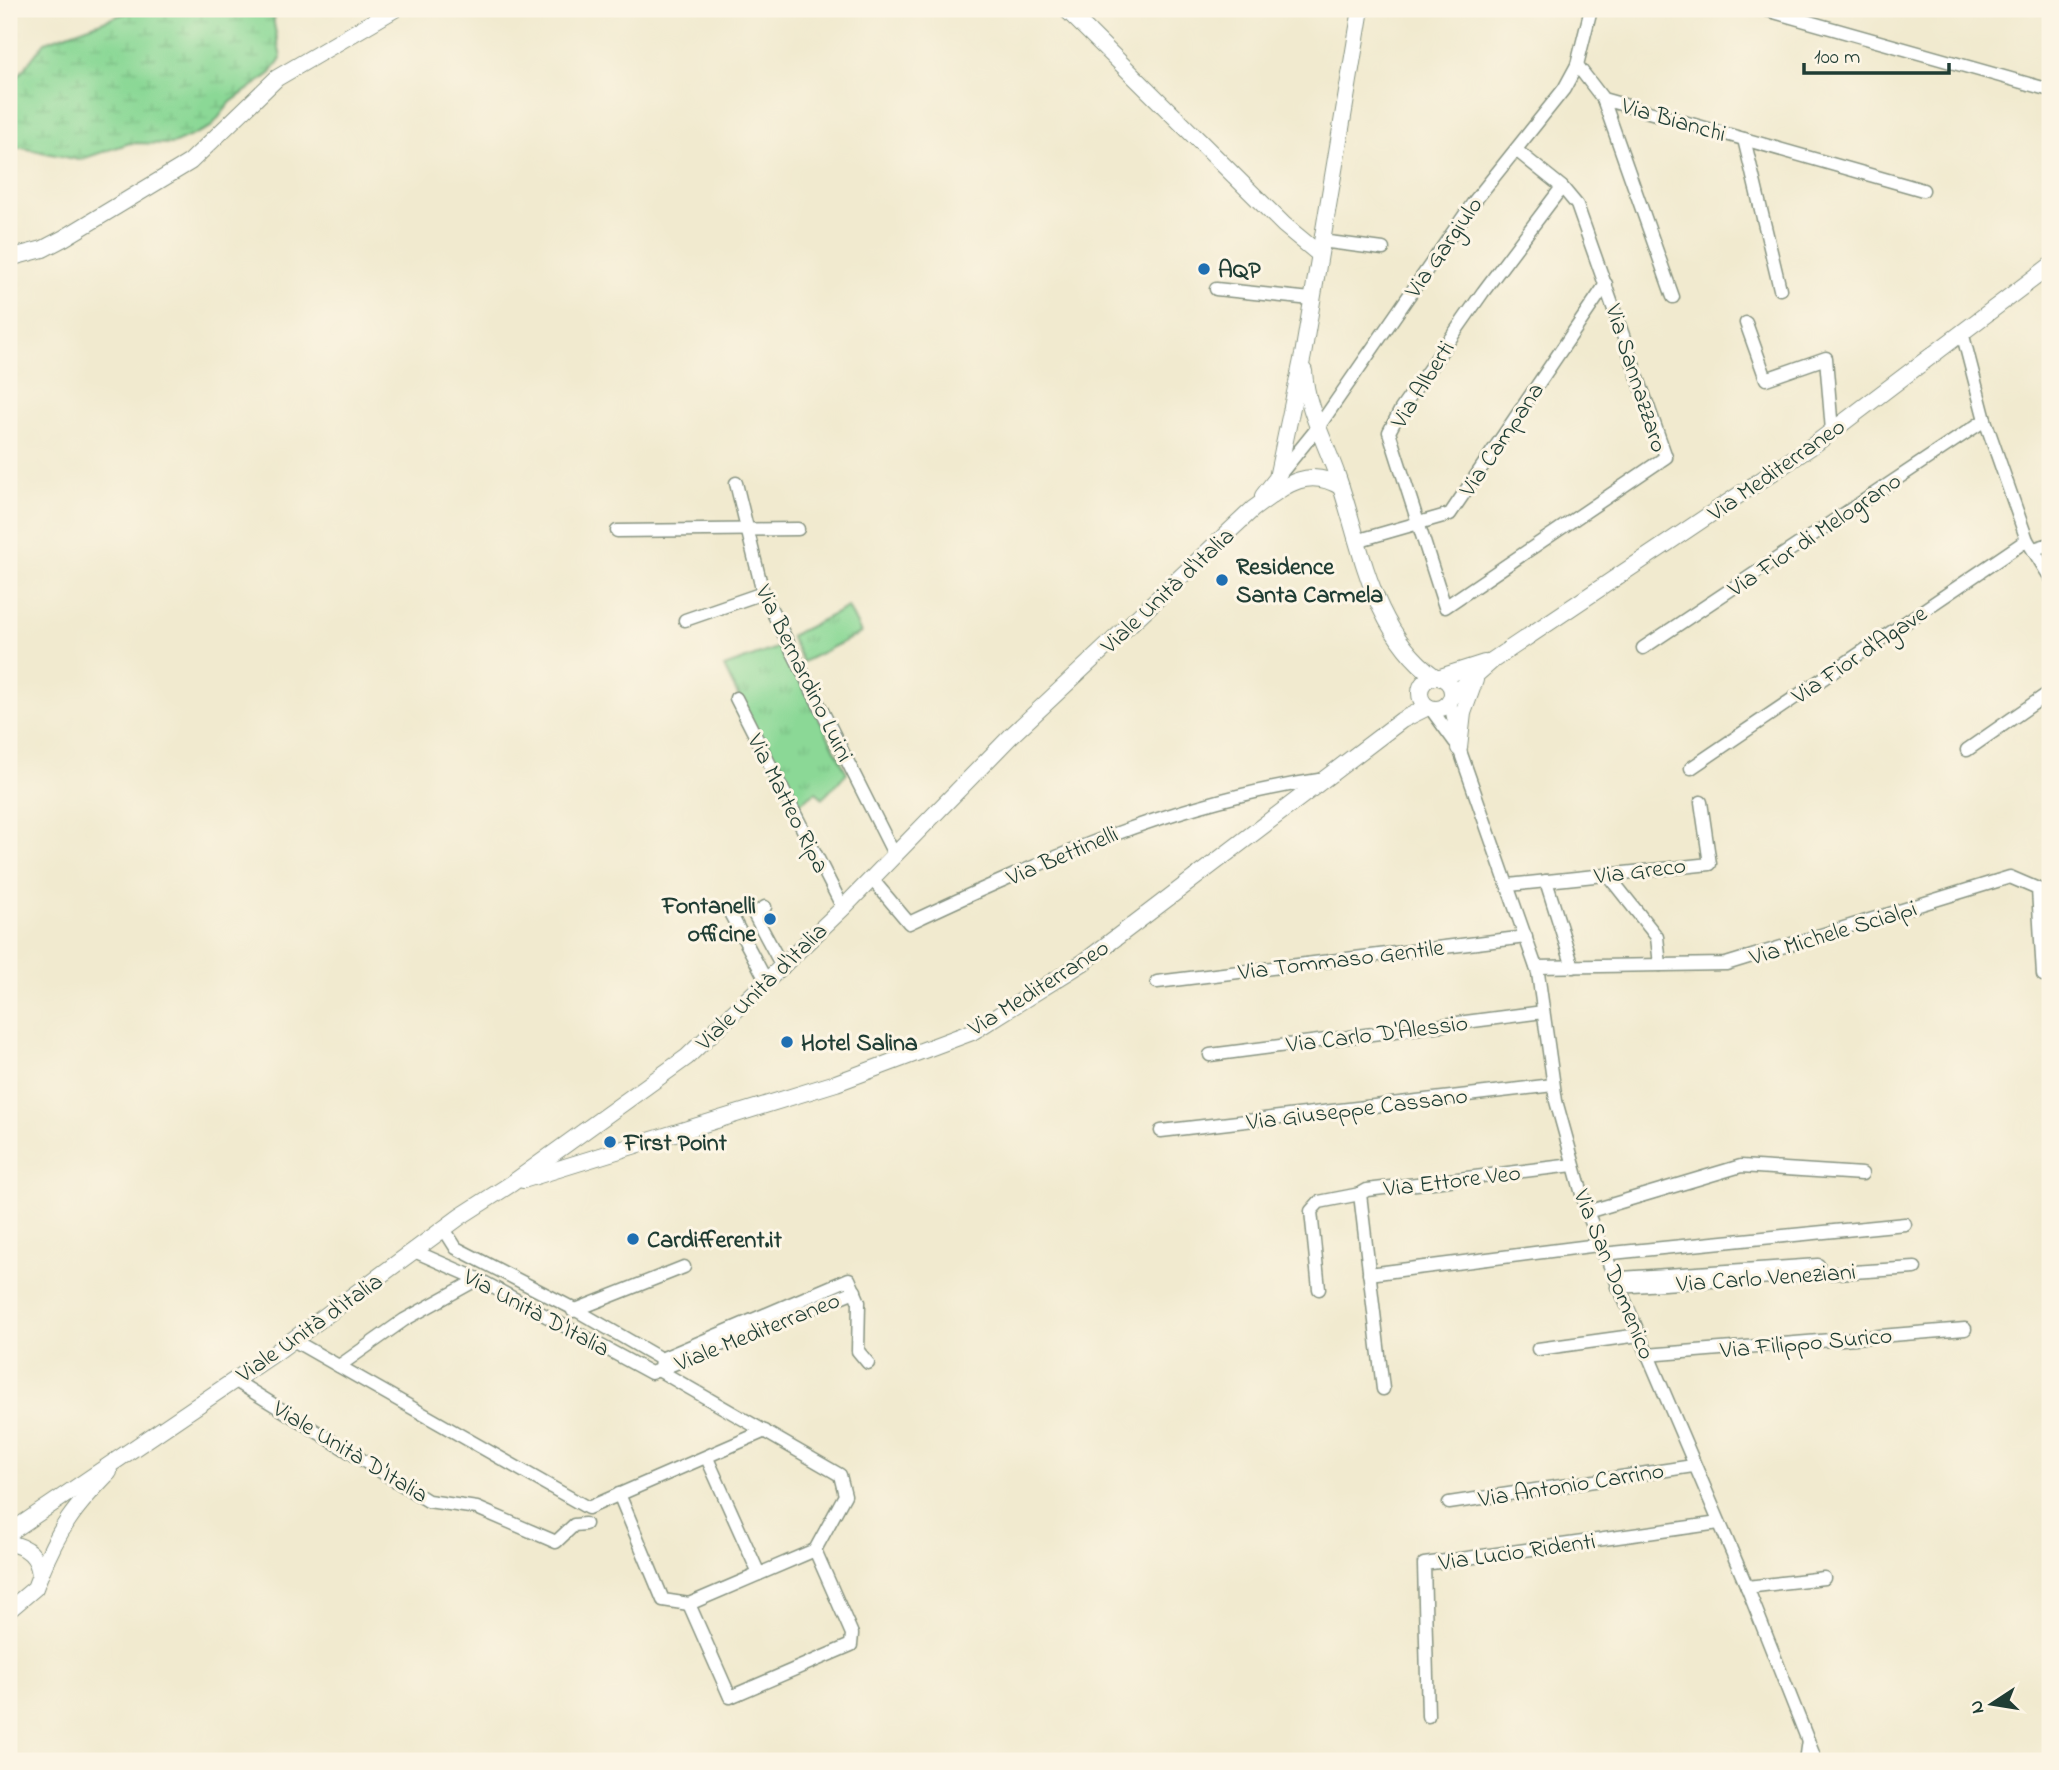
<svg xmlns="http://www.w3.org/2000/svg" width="2059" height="1770" font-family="'Indie Flower',sans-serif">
	<defs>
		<pattern id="grass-tufts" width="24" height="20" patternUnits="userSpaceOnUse" patternTransform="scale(1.75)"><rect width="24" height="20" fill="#8bd896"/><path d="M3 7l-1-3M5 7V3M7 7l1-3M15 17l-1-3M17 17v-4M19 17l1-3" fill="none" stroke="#78ba82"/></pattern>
		<pattern id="wetland-marsh" width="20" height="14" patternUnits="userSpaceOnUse" patternTransform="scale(1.75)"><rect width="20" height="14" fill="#8bd896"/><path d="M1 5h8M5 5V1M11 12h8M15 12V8" fill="none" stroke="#78ba82"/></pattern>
	</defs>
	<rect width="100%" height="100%" fill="#fcf5e5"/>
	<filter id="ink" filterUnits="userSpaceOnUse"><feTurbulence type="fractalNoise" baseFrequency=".0143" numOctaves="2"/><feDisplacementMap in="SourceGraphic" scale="14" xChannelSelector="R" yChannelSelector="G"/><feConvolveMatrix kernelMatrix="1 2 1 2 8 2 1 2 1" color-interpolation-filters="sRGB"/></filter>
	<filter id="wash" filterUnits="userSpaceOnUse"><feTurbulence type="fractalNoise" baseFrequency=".00686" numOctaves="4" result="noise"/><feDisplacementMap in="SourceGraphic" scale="28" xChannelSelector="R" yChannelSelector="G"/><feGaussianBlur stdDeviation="1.57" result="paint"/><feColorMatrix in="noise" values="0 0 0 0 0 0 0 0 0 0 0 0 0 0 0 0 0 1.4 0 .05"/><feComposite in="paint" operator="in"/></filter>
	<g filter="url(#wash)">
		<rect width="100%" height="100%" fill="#f1eacf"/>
		<!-- grass -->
		<g fill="url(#grass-tufts)" stroke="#558a65" stroke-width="2">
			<path d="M 848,607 L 861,633 L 803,662 L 790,636 Z"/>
			<path d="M 782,646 L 847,773 L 823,798 L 816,792 L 794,807 L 724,667 Z"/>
		</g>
		<!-- wetland -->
		<path fill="url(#wetland-marsh)" stroke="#558a65" stroke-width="2" d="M 137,9 L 274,9 L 274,24 L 281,58 L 271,73 L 231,102 L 211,127 L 173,144 L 130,143 L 79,160 L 23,148 L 9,148 L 9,88 L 45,42 Z"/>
	</g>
	<g filter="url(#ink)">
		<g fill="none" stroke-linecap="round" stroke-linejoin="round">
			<defs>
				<g id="street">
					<path d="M 1763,9 L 2050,90"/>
					<path d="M 1577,65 L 1603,99 L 1923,190"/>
					<path d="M 1603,99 L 1673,297"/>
					<path d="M 1744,139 L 1780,289"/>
					<path d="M 1516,150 L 1562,187 L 1577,205 L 1666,457 L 1445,607 L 1389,432 L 1401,409 L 1483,292 L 1562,187"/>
					<path d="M 1321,241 L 1383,249"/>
					<path d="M 1216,289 L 1311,299"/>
					<path d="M 1746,323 L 1766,379 L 1826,358 L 1832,431"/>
					<path d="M 1962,332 L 1985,420 L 2027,540 L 2050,577"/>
					<path d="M 1277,478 L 1319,426 L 1473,203 L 1564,89 L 1577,65 L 1591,9"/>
					<path d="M 736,483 L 763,593 L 895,856"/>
					<path d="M 617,531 L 798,529"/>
					<path d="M 1356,541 L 1450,514 L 1606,284"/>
					<path d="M 2034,549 L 2050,544"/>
					<path d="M 685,620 L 763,593"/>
					<path d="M 1643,648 L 1985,420"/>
					<path d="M 736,698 L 843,908"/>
					<path d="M 1450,702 L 1459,748 L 1538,973 L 1556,1101 L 1587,1212 L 1747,1587 L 1816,1761"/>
					<path d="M 1431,709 L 1455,742"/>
					<path d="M 1967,750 L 2050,692"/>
					<path d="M 1691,768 L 2027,540"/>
					<path d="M 1607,874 L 1657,937 L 1660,965"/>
					<path d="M 872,879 L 909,923 C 1043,860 1177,800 1325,779"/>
					<path d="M 1546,881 L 1573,967"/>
					<path d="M 1509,885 L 1710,864 L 1701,802"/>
					<path d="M 765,907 L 754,914 L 783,968"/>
					<path d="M 730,913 L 767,982"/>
					<path d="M 1536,967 L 1726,964 L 2010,877 L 2038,889 L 2043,975"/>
					<path d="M 1157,982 L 1526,937"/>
					<path d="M 1210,1055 L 1543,1012"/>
					<path d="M 1161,1131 L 1553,1085"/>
					<path d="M 1587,1212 L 1741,1166 L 1862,1174"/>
					<path d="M 444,1229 L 456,1248 L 576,1310 L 661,1359"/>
					<path d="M 414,1251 L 478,1279 L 651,1373 L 855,1291"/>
					<path d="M 1602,1254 L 1905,1224"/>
					<path d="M 1369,1274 L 1598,1245"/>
					<path d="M 1621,1278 L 1818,1265"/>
					<path d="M 1617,1287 L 1915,1268"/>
					<path d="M 1319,1289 L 1311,1211 L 1319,1202 L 1360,1194"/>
					<path d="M 573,1311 L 684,1267"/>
					<path d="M 293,1340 L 588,1508 L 765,1431"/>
					<path d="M 1538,1349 L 1639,1335"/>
					<path d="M 1647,1355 L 1965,1329"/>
					<path d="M 339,1366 L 404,1320 L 478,1279"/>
					<path d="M 660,1371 L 840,1475 L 845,1495 L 815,1550 L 852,1634 L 851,1645 L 730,1697 L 689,1604 L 815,1550"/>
					<path d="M 660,1371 L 661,1359 L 849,1279 L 859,1302 L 858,1351 L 868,1363"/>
					<path d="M 234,1380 L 428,1501 L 477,1508 L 556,1542 L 574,1525 L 585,1524"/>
					<path d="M 1383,1389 L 1360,1194 L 1367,1190 L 1573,1165"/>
					<path d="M 707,1458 L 759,1574"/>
					<path d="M 619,1494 L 663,1600 L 689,1604"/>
					<path d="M 1449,1503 L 1693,1466"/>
					<path d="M 1747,1587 L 1824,1578"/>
					<path d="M 1428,1716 L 1424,1564 L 1719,1523"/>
					<path d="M 1805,1761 L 1808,1740"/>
				</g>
				<g id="secondary">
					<path d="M 1066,9 L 1284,225 L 1319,254"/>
					<path d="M 9,258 L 43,249 L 64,238 L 190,162 L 277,78 L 395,9"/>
					<path d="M 1304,371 C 1306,408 1326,443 1338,478 C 1362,547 1371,630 1435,677"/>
					<path d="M 1263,496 L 1277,478 L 1303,355 L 1361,9"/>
					<circle cx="1436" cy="693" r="16"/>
					<path d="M 1440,677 L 1484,663"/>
					<path d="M 1452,696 L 1493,660 L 1815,444 L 2050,266"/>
					<path d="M 1459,748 L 1463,713 L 1475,680"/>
					<path d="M 523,1180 L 836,1083 L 972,1032 L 1084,962 L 1402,720 L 1428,707"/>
					<path d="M 9,1533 L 275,1353 L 461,1216 L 511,1184 L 687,1057 L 843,908 L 1012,735 L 1253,509 C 1282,488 1306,465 1341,487"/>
					<path d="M 9,1543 C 27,1547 38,1555 40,1575 L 35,1588 L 9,1610"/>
					<path d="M 40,1575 C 59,1528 74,1508 109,1472"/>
				</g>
			</defs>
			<!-- street casing -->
			<use href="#street" stroke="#889482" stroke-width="15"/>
			<!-- secondary casing -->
			<use href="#secondary" stroke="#889482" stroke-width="18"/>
			<!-- street -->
			<use href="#street" stroke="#fff" stroke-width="12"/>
			<!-- secondary -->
			<use href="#secondary" stroke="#fff" stroke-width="16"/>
		</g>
	</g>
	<!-- markers -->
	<g fill="#1f6fb2" stroke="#fcf5e5" stroke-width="2.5">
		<circle cx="1204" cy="269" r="7"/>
		<circle cx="1222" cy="580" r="7"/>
		<circle cx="770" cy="919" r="7"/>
		<circle cx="787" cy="1042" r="7"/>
		<circle cx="610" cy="1142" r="7"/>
		<circle cx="633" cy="1239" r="7"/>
	</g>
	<g text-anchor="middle" stroke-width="6" stroke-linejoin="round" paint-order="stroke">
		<!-- street labels -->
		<g font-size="24" fill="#1f3d34" stroke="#fcf5e5">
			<text transform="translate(1674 119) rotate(16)" y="8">Via Bianchi</text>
			<text transform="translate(1443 247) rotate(-55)" y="8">Via Gargiulo</text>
			<text transform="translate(1637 378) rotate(72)" y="8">Via Sannazzaro</text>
			<text transform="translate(1422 384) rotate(-58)" y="8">Via Alberti</text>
			<text transform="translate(1501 439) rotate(-56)" y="8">Via Campana</text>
			<text transform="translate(1776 469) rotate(-35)" y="8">Via Mediterraneo</text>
			<text transform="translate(1814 534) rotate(-34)" y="8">Via Fior di Melograno</text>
			<text transform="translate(1167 590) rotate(-43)" y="8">Viale Unità d'Italia</text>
			<text transform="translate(1859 654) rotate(-34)" y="8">Via Fior d'Agave</text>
			<text transform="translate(805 673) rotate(64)" y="8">Via Bernardino Luini</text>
			<text transform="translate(789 803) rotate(63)" y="8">Via Matteo Ripa</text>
			<text transform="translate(1062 855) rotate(-23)" y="8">Via Bettinelli</text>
			<text transform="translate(1640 870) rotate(-7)" y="8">Via Greco</text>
			<text transform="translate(1833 932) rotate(-17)" y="8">Via Michele Scialpi</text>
			<text transform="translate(1341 959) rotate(-7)" y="8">Via Tommaso Gentile</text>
			<text transform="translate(761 986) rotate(-44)" y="8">Viale Unità d'Italia</text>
			<text transform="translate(1038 987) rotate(-32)" y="8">Via Mediterraneo</text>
			<text transform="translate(1377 1033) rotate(-7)" y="8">Via Carlo D'Alessio</text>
			<text transform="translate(1357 1108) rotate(-7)" y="8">Via Giuseppe Cassano</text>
			<text transform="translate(1452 1180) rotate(-7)" y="8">Via Ettore Veo</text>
			<text transform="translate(1615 1274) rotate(68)" y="8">Via San Domenico</text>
			<text transform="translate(1766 1277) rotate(-4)" y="8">Via Carlo Veneziani</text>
			<text transform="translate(537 1312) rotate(28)" y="8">Via Unità D'Italia</text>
			<text transform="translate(309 1327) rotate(-35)" y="8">Viale Unità d'Italia</text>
			<text transform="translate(757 1331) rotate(-22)" y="8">Viale Mediterraneo</text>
			<text transform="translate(1806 1342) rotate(-5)" y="8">Via Filippo Surico</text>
			<text transform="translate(351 1451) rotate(31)" y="8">Viale Unità D'Italia</text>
			<text transform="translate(1571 1484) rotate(-9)" y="8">Via Antonio Carrino</text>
			<text transform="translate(1517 1551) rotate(-8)" y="8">Via Lucio Ridenti</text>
		</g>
		<!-- poi labels -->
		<g font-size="24" font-weight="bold" fill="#1f3d34" stroke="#fcf5e5" text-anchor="start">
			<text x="1218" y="277">AQP</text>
			<text x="1236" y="574">Residence<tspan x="1236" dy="28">Santa Carmela</tspan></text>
			<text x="756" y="913" text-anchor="end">Fontanelli<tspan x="756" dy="28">officine</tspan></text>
			<text x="801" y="1050">Hotel Salina</text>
			<text x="624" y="1150">First Point</text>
			<text x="647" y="1247">Cardifferent.it</text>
		</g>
	</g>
	<!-- margin -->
	<rect width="2059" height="1770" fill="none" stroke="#fcf5e5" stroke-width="35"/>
	<!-- north arrow -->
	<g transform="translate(1992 1704) rotate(258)" stroke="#fcf5e5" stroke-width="5" paint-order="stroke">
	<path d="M0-5L12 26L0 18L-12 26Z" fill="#1f3d34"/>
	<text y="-10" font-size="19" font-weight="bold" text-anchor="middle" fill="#1f3d34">N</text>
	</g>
	<!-- scale -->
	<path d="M1804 63v10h145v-10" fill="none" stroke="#1f3d34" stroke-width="3.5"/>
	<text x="1814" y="63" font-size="21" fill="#1f3d34" stroke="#fcf5e5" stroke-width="5" paint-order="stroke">100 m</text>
</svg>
